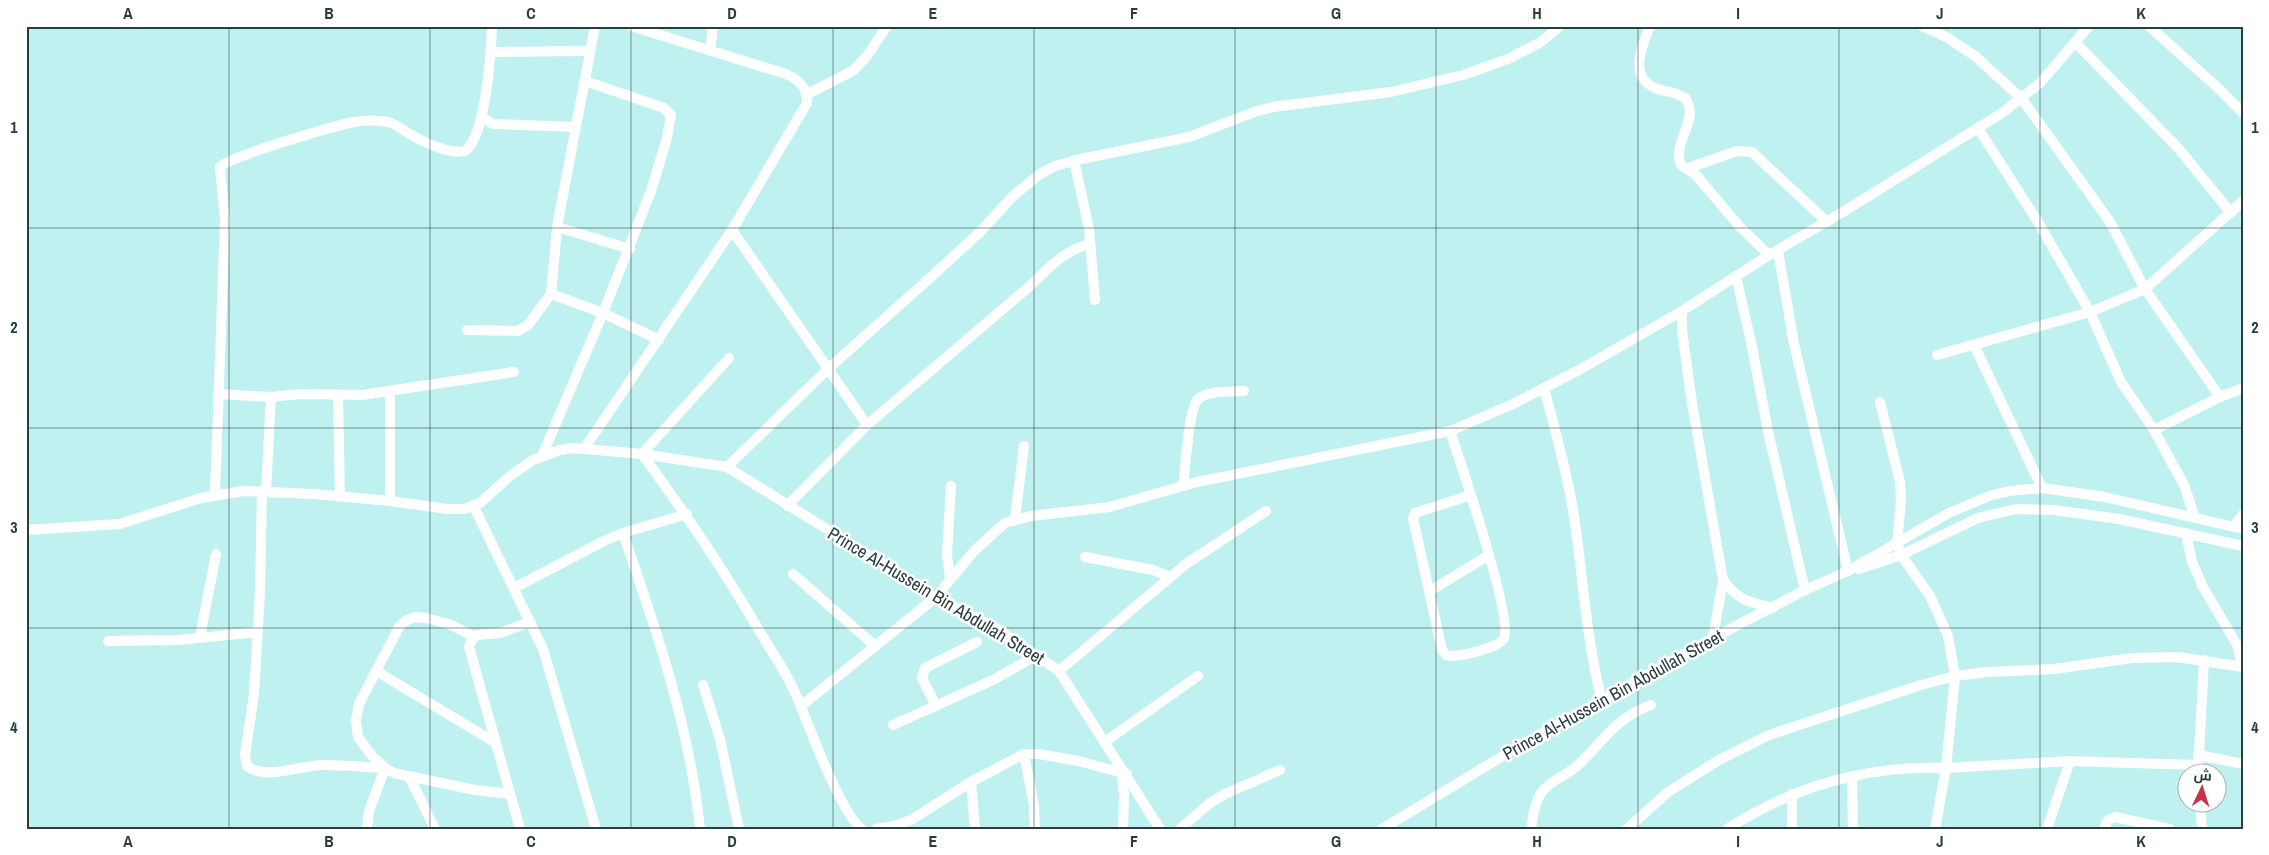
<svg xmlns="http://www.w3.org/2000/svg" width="2269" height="855" font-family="'Archivo Narrow',Cairo,sans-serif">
	<rect width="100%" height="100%" fill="#c0f1f1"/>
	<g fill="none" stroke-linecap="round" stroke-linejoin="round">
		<!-- minor -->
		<g stroke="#fff" stroke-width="10">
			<path d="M 1650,26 C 1642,46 1628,76 1655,88 C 1665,92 1676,92 1685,98 C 1701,120 1671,142 1681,165 L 1696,175 L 1740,227 L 1769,255"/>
			<path d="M 1922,26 L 1948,38 L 1975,56 L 2022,99 L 2110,222 L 2145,289 L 2220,397"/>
			<path d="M 2149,26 L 2217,87 L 2243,113"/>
			<path d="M 2075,42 L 2179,149 L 2231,213"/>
			<path d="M 710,51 L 713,26"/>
			<path d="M 492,52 L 590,51"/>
			<path d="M 585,81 L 664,108 L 671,115 L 667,138 L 651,191 L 603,313 L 659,340"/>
			<path d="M 806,95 L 854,70 L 867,56 L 887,26"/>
			<path d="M 483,118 L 493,124 L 576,127"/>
			<path d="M 1074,160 L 1089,229 L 1095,300"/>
			<path d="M 1688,168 L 1737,151 L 1752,152 L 1827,222"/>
			<path d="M 557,227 L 630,249"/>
			<path d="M 732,230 L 867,425"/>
			<path d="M 1778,251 L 1794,344 L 1848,571"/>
			<path d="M 1736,276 L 1752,347 L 1769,436 L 1805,590"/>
			<path d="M 1682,311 L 1682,330 L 1692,403 L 1723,580 L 1713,638"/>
			<path d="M 467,330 L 518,331 L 528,325 L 551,294 L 557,227 L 595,26"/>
			<path d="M 1974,345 L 2042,488"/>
			<path d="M 1937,355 L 2090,312 L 2038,222 L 1978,128"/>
			<path d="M 1544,388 C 1554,426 1565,465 1572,504 C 1583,569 1585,636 1602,701"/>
			<path d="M 390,391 L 390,501"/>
			<path d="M 218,394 L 271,397 L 300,394 L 362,395 L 514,372"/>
			<path d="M 338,395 L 340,496"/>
			<path d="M 1880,402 L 1900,482 L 1901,500 L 1897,543 L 1901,555 L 1930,596 L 1948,636 L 1955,676 L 1946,768 L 1935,829"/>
			<path d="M 2154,430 L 2220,397 L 2243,388"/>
			<path d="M 1450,431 C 1460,461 1513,617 1504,638 C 1499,648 1462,656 1451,656 L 1446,655 L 1442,650 L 1413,518 L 1415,513 L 1471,495"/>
			<path d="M 584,449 L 732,230 L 807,103 C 808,88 799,80 786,74 L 631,26"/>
			<path d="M 642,454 C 686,514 726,573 763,637 C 777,660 792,682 801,707 C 810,730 844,819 862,829"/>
			<path d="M 642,454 L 729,358"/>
			<path d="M 542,456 L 603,313 L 551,294"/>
			<path d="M 727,467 L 828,369 L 931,277 L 980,232 L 1014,195 L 1040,174 L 1055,166 L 1081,159 L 1189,137 L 1254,112 L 1273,107 L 1391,92 L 1463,75 L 1508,59 L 1541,42 L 1560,26"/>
			<path d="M 1183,486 C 1185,471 1189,407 1198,399 C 1209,390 1231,392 1244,391"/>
			<path d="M 262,491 L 260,592 L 254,694 L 245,755 L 247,766 C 265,781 301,765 323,765 C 343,765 364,767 385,768 L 394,773 L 475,790 L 510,794"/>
			<path d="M 266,491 L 271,397"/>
			<path d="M 215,494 L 225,220 L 220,167 C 231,156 334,126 354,122 C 365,120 376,120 388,122 C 396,124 401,129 408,133 C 422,141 448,155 465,151 C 486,136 491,52 492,26"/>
			<path d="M 787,506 L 867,425 L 1031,285 C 1049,267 1065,250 1090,244"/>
			<path d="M 474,507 L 543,649 L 596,829"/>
			<path d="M 2195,518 L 2184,485 L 2154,430 L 2121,382 L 2090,312 L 2145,289 L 2243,201"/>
			<path d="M 1015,519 L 1024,446"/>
			<path d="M 2234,526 L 2243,514"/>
			<path d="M 26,530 L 120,524 L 201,498 L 244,491 L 314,494 L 390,501 L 447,509 L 464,509 L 480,503 L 510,476 L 533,460 L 560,450 L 573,448 L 642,454 L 727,467 L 936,597 L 997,629 L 1059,671 L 1160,829"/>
			<path d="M 623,533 C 656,629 690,727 700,829"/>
			<path d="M 2186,533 L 2192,562 L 2203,587 L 2237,645 L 2243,667"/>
			<path d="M 1085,557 L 1153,570 L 1170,577"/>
			<path d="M 1859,569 L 1901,555 L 1978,518 L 2016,509 L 2054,510 L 2119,519 L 2243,546"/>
			<path d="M 793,574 L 874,645"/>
			<path d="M 950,579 L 947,555 L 951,486"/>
			<path d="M 1723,580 C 1739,601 1748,602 1773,608"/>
			<path d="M 514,588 L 604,541 L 623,533 L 687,514"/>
			<path d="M 1430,591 L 1489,555"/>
			<path d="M 200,637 L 216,554"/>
			<path d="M 108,641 L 179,640 L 257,632"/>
			<path d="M 376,671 L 496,743"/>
			<path d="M 1059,671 L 1186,564 L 1266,511"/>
			<path d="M 703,685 L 720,739 L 739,829"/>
			<path d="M 801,706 L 936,597 L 974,551 L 1005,523 L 1031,516 L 1109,507 L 1197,482 L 1450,431 L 1513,404 L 1579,370 L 1682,311 L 1769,255 L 1843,212 L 2002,113 L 2040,83 L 2089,26"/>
			<path d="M 936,706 L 922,678 L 925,668 L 977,642"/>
			<path d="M 893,725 L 995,679 L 1037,655"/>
			<path d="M 1106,741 L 1198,676"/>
			<path d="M 1024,754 L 1034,805 L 1035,829"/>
			<path d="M 2198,755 L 2243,764"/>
			<path d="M 2198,772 L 2204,660"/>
			<path d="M 1122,773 L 1124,796 L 1123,829"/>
			<path d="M 409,776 L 435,829"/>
			<path d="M 1852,776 L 1853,829"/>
			<path d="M 971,782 L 975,829"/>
			<path d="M 2200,802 L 2202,829"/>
			<path d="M 367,829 L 369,811 L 385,768 L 372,756 L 358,737 L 356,720 L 359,704 L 399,627 L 407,620 L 415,617 L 426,618 L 449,624 L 475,637"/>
			<path d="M 520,829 L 469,647 L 472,639 L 477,635 L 500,633 L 530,622"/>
			<path d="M 876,829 L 894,826 L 911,820 L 971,782 L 1024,754 L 1039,754 L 1078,761 L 1127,774"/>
			<path d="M 1180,829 L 1210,803 L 1225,794 L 1280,770"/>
			<path d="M 1382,829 L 1526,742 L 1713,638 L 1805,590 L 1848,571 L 1949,513 L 1989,496 L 2009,491 L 2042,488 L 2105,497 L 2243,529"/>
			<path d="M 1531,829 C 1533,818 1534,804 1540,795 C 1547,782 1566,776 1577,766 C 1603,742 1615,718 1651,705"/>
			<path d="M 1627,829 L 1668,792 L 1719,760 L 1769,735 L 1921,685 L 1955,676 L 1987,672 L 2054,669 L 2132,658 L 2177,657 L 2243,667"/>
			<path d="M 1727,829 C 1794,786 1866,765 1946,768 L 2070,761 L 2198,765"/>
			<path d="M 1792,829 L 1792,794"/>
			<path d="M 2047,829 L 2070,761"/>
			<path d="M 2104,829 L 2108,820 L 2115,817 L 2170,829"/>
		</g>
	</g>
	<!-- grid -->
	<path fill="none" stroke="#293d3d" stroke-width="1" stroke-opacity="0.55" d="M 229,26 L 229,829M 430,26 L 430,829M 631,26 L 631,829M 833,26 L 833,829M 1034,26 L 1034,829M 1235,26 L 1235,829M 1436,26 L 1436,829M 1638,26 L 1638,829M 1839,26 L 1839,829M 2040,26 L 2040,829M 26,228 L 2243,228M 26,428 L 2243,428M 26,628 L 2243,628"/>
	<g text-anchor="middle" stroke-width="5" stroke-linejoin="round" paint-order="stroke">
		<!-- street labels -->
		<g font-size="18" fill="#293d3d" stroke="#fff">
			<text transform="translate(936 596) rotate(31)" y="6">Prince Al-Hussein Bin Abdullah Street</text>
			<text transform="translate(1613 695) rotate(-29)" y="6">Prince Al-Hussein Bin Abdullah Street</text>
		</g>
	</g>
	<!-- border -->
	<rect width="2269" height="855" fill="none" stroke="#ffffff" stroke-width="55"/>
	<!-- north arrow -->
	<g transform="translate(2202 788) rotate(4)"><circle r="24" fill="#ffffff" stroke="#a9b1b1"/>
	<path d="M0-4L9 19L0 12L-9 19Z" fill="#c4344b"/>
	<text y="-8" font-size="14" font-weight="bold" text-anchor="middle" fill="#293d3d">ش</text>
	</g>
	<rect x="28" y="28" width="2214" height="800" fill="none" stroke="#293d3d" stroke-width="2"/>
	<g font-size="16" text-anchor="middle" font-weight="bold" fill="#293d3d">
		<text x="128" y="19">A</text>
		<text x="329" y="19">B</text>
		<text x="531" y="19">C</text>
		<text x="732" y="19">D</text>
		<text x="933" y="19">E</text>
		<text x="1134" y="19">F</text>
		<text x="1336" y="19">G</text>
		<text x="1537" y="19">H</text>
		<text x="1738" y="19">I</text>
		<text x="1940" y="19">J</text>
		<text x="2141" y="19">K</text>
		<text x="14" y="133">1</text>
		<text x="2255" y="133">1</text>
		<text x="14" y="333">2</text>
		<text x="2255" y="333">2</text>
		<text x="14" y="533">3</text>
		<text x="2255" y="533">3</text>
		<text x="14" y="733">4</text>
		<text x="2255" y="733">4</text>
		<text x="128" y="847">A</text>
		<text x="329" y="847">B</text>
		<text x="531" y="847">C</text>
		<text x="732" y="847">D</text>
		<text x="933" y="847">E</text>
		<text x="1134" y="847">F</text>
		<text x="1336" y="847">G</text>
		<text x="1537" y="847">H</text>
		<text x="1738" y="847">I</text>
		<text x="1940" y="847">J</text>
		<text x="2141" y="847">K</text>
	</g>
</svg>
